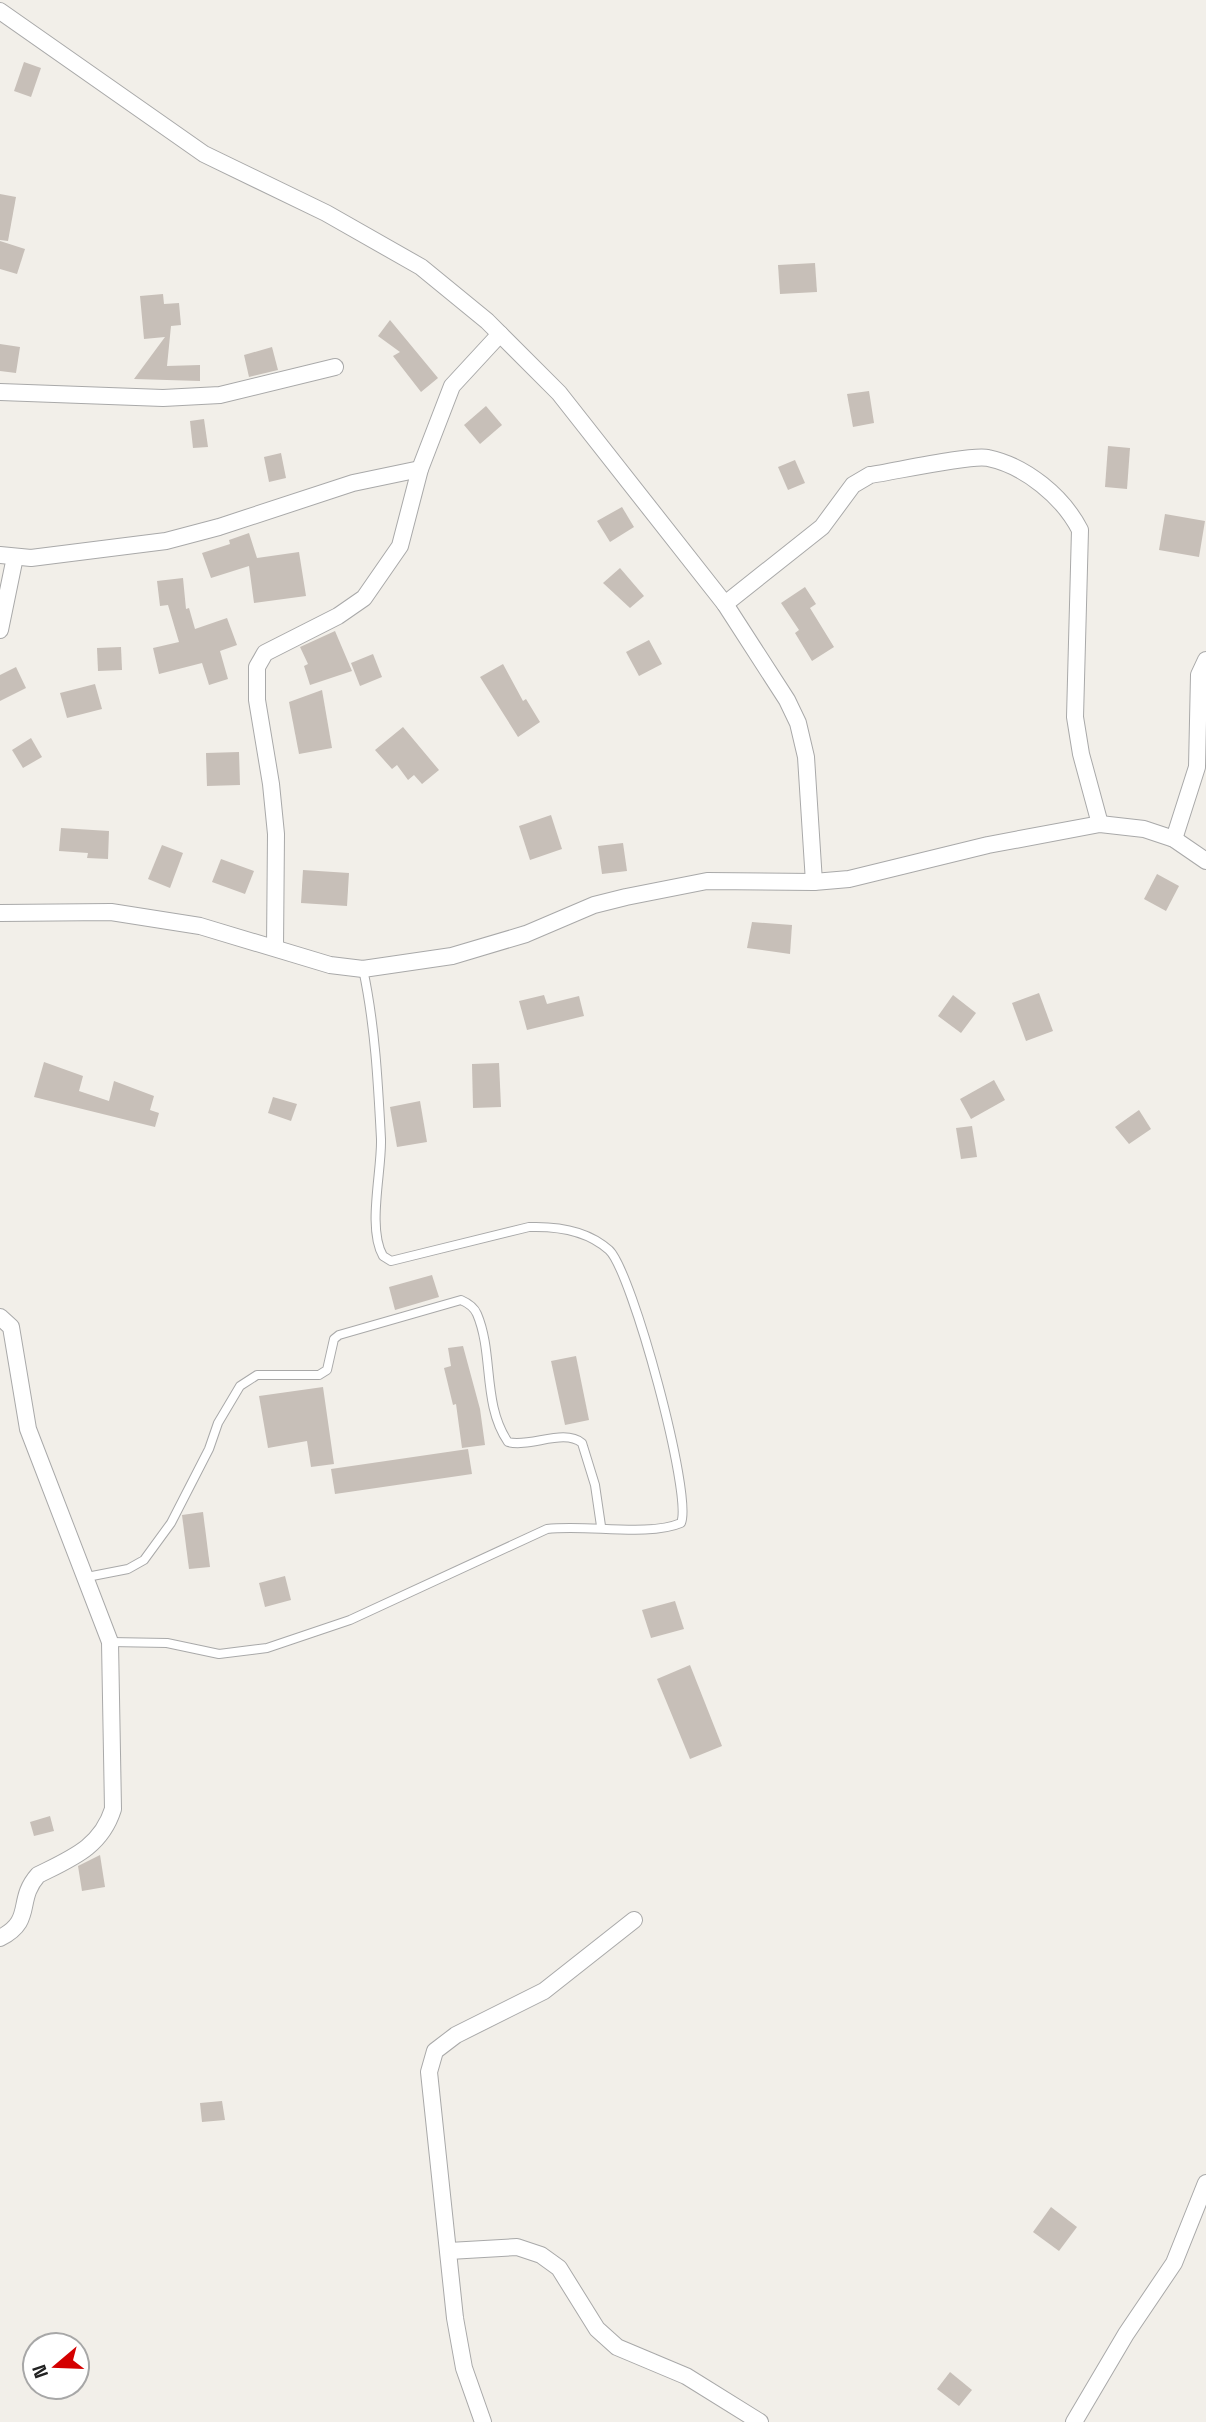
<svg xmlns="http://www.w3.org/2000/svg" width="1206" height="2422" font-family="'Space Grotesk',sans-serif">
	<rect width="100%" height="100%" fill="#f2efe9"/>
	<!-- building -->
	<g fill="#c7bfb8">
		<path d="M 24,62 L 41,68 L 31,97 L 14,91 Z"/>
		<path d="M 0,194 L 16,197 L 8,241 L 0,240 Z"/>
		<path d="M 0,241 L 25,249 L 17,274 L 0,269 Z"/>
		<path d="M 815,263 L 817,292 L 780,294 L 778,265 Z"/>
		<path d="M 163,294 L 164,304 L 179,303 L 181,325 L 171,326 L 167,366 L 200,365 L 200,381 L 134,379 L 165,337 L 144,339 L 140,296 Z"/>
		<path d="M 390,320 L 438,378 L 421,392 L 393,356 L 400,352 L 378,336 Z"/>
		<path d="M 0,344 L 20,347 L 16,373 L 0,371 Z"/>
		<path d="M 272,347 L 278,370 L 249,377 L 244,355 Z"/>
		<path d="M 869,391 L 874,423 L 853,427 L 847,394 Z"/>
		<path d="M 486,406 L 502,425 L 480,444 L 464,425 Z"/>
		<path d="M 204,419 L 208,447 L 193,448 L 190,421 Z"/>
		<path d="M 1108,446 L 1130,448 L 1127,489 L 1105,487 Z"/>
		<path d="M 281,453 L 286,478 L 269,482 L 264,457 Z"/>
		<path d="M 795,460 L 805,483 L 788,490 L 778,467 Z"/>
		<path d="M 622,507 L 634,527 L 610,542 L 597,521 Z"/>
		<path d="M 1165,514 L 1205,521 L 1199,557 L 1159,550 Z"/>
		<path d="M 249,533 L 257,558 L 299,552 L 306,596 L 254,603 L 249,566 L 211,578 L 202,553 L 230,544 L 229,540 Z"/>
		<path d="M 620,568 L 644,596 L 630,608 L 603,583 Z"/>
		<path d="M 183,578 L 186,609 L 189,608 L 195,629 L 227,618 L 237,645 L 220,651 L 228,679 L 209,685 L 202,663 L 159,674 L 153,648 L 179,642 L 168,605 L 160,606 L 157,581 Z"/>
		<path d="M 805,587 L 816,604 L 810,608 L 834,647 L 812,661 L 795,633 L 799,630 L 781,603 Z"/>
		<path d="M 335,631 L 352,671 L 310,685 L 304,666 L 308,664 L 300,647 Z"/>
		<path d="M 649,640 L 662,664 L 639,676 L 626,652 Z"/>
		<path d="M 121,647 L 122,670 L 98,671 L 97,648 Z"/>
		<path d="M 373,654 L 382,677 L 360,686 L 351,663 Z"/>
		<path d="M 503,664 L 523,701 L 526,699 L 540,722 L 518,737 L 480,677 Z"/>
		<path d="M 16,667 L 26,688 L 0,701 L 0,675 Z"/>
		<path d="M 95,684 L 102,709 L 67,718 L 60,693 Z"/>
		<path d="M 322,690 L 332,748 L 299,754 L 289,702 Z"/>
		<path d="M 403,727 L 439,770 L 422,784 L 414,775 L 408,780 L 397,765 L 392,769 L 375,750 Z"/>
		<path d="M 31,738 L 42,757 L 23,768 L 12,750 Z"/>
		<path d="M 239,752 L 240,785 L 207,786 L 206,753 Z"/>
		<path d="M 551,815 L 562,849 L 530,860 L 519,826 Z"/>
		<path d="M 61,828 L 109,831 L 108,859 L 87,858 L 88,853 L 59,851 Z"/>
		<path d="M 623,843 L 627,871 L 602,874 L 598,846 Z"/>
		<path d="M 162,845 L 183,853 L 170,888 L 148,879 Z"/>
		<path d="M 221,859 L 254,871 L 245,894 L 212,882 Z"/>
		<path d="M 303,870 L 349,873 L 347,906 L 301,903 Z"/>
		<path d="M 1157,874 L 1179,886 L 1166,911 L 1144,899 Z"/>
		<path d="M 752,922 L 792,925 L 790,954 L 747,948 Z"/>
		<path d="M 1039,993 L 1053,1031 L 1026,1041 L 1012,1003 Z"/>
		<path d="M 544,995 L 547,1004 L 579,996 L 584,1016 L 527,1030 L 519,1001 Z"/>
		<path d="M 953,995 L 976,1013 L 961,1033 L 938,1016 Z"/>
		<path d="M 44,1062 L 83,1076 L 79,1091 L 109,1101 L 114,1081 L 154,1096 L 150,1110 L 159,1113 L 155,1127 L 34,1097 Z"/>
		<path d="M 499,1063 L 501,1107 L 473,1108 L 472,1064 Z"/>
		<path d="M 994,1080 L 1005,1100 L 971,1119 L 960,1099 Z"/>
		<path d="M 273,1097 L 297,1104 L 291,1121 L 268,1113 Z"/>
		<path d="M 420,1101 L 427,1142 L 397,1147 L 390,1107 Z"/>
		<path d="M 1139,1110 L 1151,1129 L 1129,1144 L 1115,1127 Z"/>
		<path d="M 972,1126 L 977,1157 L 961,1159 L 956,1128 Z"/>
		<path d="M 432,1275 L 439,1297 L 395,1310 L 389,1287 Z"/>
		<path d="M 463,1346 L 480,1409 L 485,1445 L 462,1448 L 456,1404 L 453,1405 L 444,1368 L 451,1366 L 448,1348 Z"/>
		<path d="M 576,1356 L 589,1420 L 565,1425 L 551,1361 Z"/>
		<path d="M 323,1387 L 334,1464 L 311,1467 L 307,1441 L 268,1448 L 259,1396 Z"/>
		<path d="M 468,1449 L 472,1474 L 335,1494 L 331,1469 Z"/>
		<path d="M 203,1512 L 210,1567 L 189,1569 L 182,1515 Z"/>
		<path d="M 285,1576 L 291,1600 L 265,1607 L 259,1583 Z"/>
		<path d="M 675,1601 L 684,1629 L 651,1638 L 642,1610 Z"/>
		<path d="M 690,1665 L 722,1746 L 690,1759 L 657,1679 Z"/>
		<path d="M 50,1816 L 54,1831 L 34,1836 L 30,1822 Z"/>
		<path d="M 100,1855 L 105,1887 L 82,1891 L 78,1866 Z"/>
		<path d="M 222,2101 L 225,2120 L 202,2122 L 200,2103 Z"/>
		<path d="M 1051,2207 L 1077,2227 L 1059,2251 L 1033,2232 Z"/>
		<path d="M 950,2372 L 972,2390 L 959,2406 L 937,2389 Z"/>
	</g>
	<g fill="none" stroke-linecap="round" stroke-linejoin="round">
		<defs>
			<g id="service">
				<path d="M 87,1577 L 128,1569 L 144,1560 L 171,1523 L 209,1449 L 218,1423 L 240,1386 L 257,1375 L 319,1375 L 327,1370 L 334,1339 L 339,1335 L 461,1300 C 468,1303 474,1307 477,1314 C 494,1354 482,1404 508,1442 C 530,1448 564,1428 582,1443 L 595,1485 L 601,1526"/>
				<path d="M 110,1642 L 167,1643 L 219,1654 L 267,1648 L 350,1620 L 547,1529 C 586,1524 648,1537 681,1523 C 693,1496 632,1271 609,1250 C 587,1230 558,1226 529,1227 L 391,1261 L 383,1256 C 367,1228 382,1171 381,1139 C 378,1082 375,1025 363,969"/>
			</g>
			<g id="minor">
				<path d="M 0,11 L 204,154 L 326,213 L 421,267 L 487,321 L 559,393 L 725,604 L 787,700 L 798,723 L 806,757 L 814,882"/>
				<path d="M 0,392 L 163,398 L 220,395 L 335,367"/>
				<path d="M 0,555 L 31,558 L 166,541 L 219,527 L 353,483 L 420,469"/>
				<path d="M 725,604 L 822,527 L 853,485 L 870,475 C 892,472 972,454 988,458 C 1026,466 1063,497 1080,530 L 1075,717 L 1081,754 L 1100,824"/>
				<path d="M 0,630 L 15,557"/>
				<path d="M 1174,839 L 1197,767 L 1199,675 L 1206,660"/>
				<path d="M 0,913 L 111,912 L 200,926 L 330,965 L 363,969 L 452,956 L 526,934 L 594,905 L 626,897 L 707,881 L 814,882 L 849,879 L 988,845 L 1100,824 L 1144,829 L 1174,839 L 1206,861"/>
				<path d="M 275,947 L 276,834 L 271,784 L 257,700 L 257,667 L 265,653 L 338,616 L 364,598 L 400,546 L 420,469 L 452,386 L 500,334"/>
				<path d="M 0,1317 L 11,1327 L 28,1429 L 110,1642 L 113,1809 C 101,1847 72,1858 38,1875 C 15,1901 35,1920 0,1938"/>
				<path d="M 449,2251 L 517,2247 L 541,2255 L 559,2268 L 597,2329 L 617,2347 L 686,2376 L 760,2422"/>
				<path d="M 483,2422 L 464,2368 L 455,2318 L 429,2072 L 435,2051 L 456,2035 L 544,1991 L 634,1920"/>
				<path d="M 1074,2422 L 1126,2334 L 1174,2263 L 1206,2183"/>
			</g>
		</defs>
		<!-- service casing -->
		<use href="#service" stroke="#a9a9a9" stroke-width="10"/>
		<!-- minor casing -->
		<use href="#minor" stroke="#a9a9a9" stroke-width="18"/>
		<!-- service -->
		<use href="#service" stroke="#fff" stroke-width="8"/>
		<!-- minor -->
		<use href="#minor" stroke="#fff" stroke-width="16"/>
	</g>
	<!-- north arrow -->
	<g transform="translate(56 2366) rotate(251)"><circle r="33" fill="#ffffff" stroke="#a7a7a7" stroke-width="2"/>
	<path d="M0-5L12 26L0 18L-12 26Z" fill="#d40000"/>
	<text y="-10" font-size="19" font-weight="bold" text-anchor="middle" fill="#222222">N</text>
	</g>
</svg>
